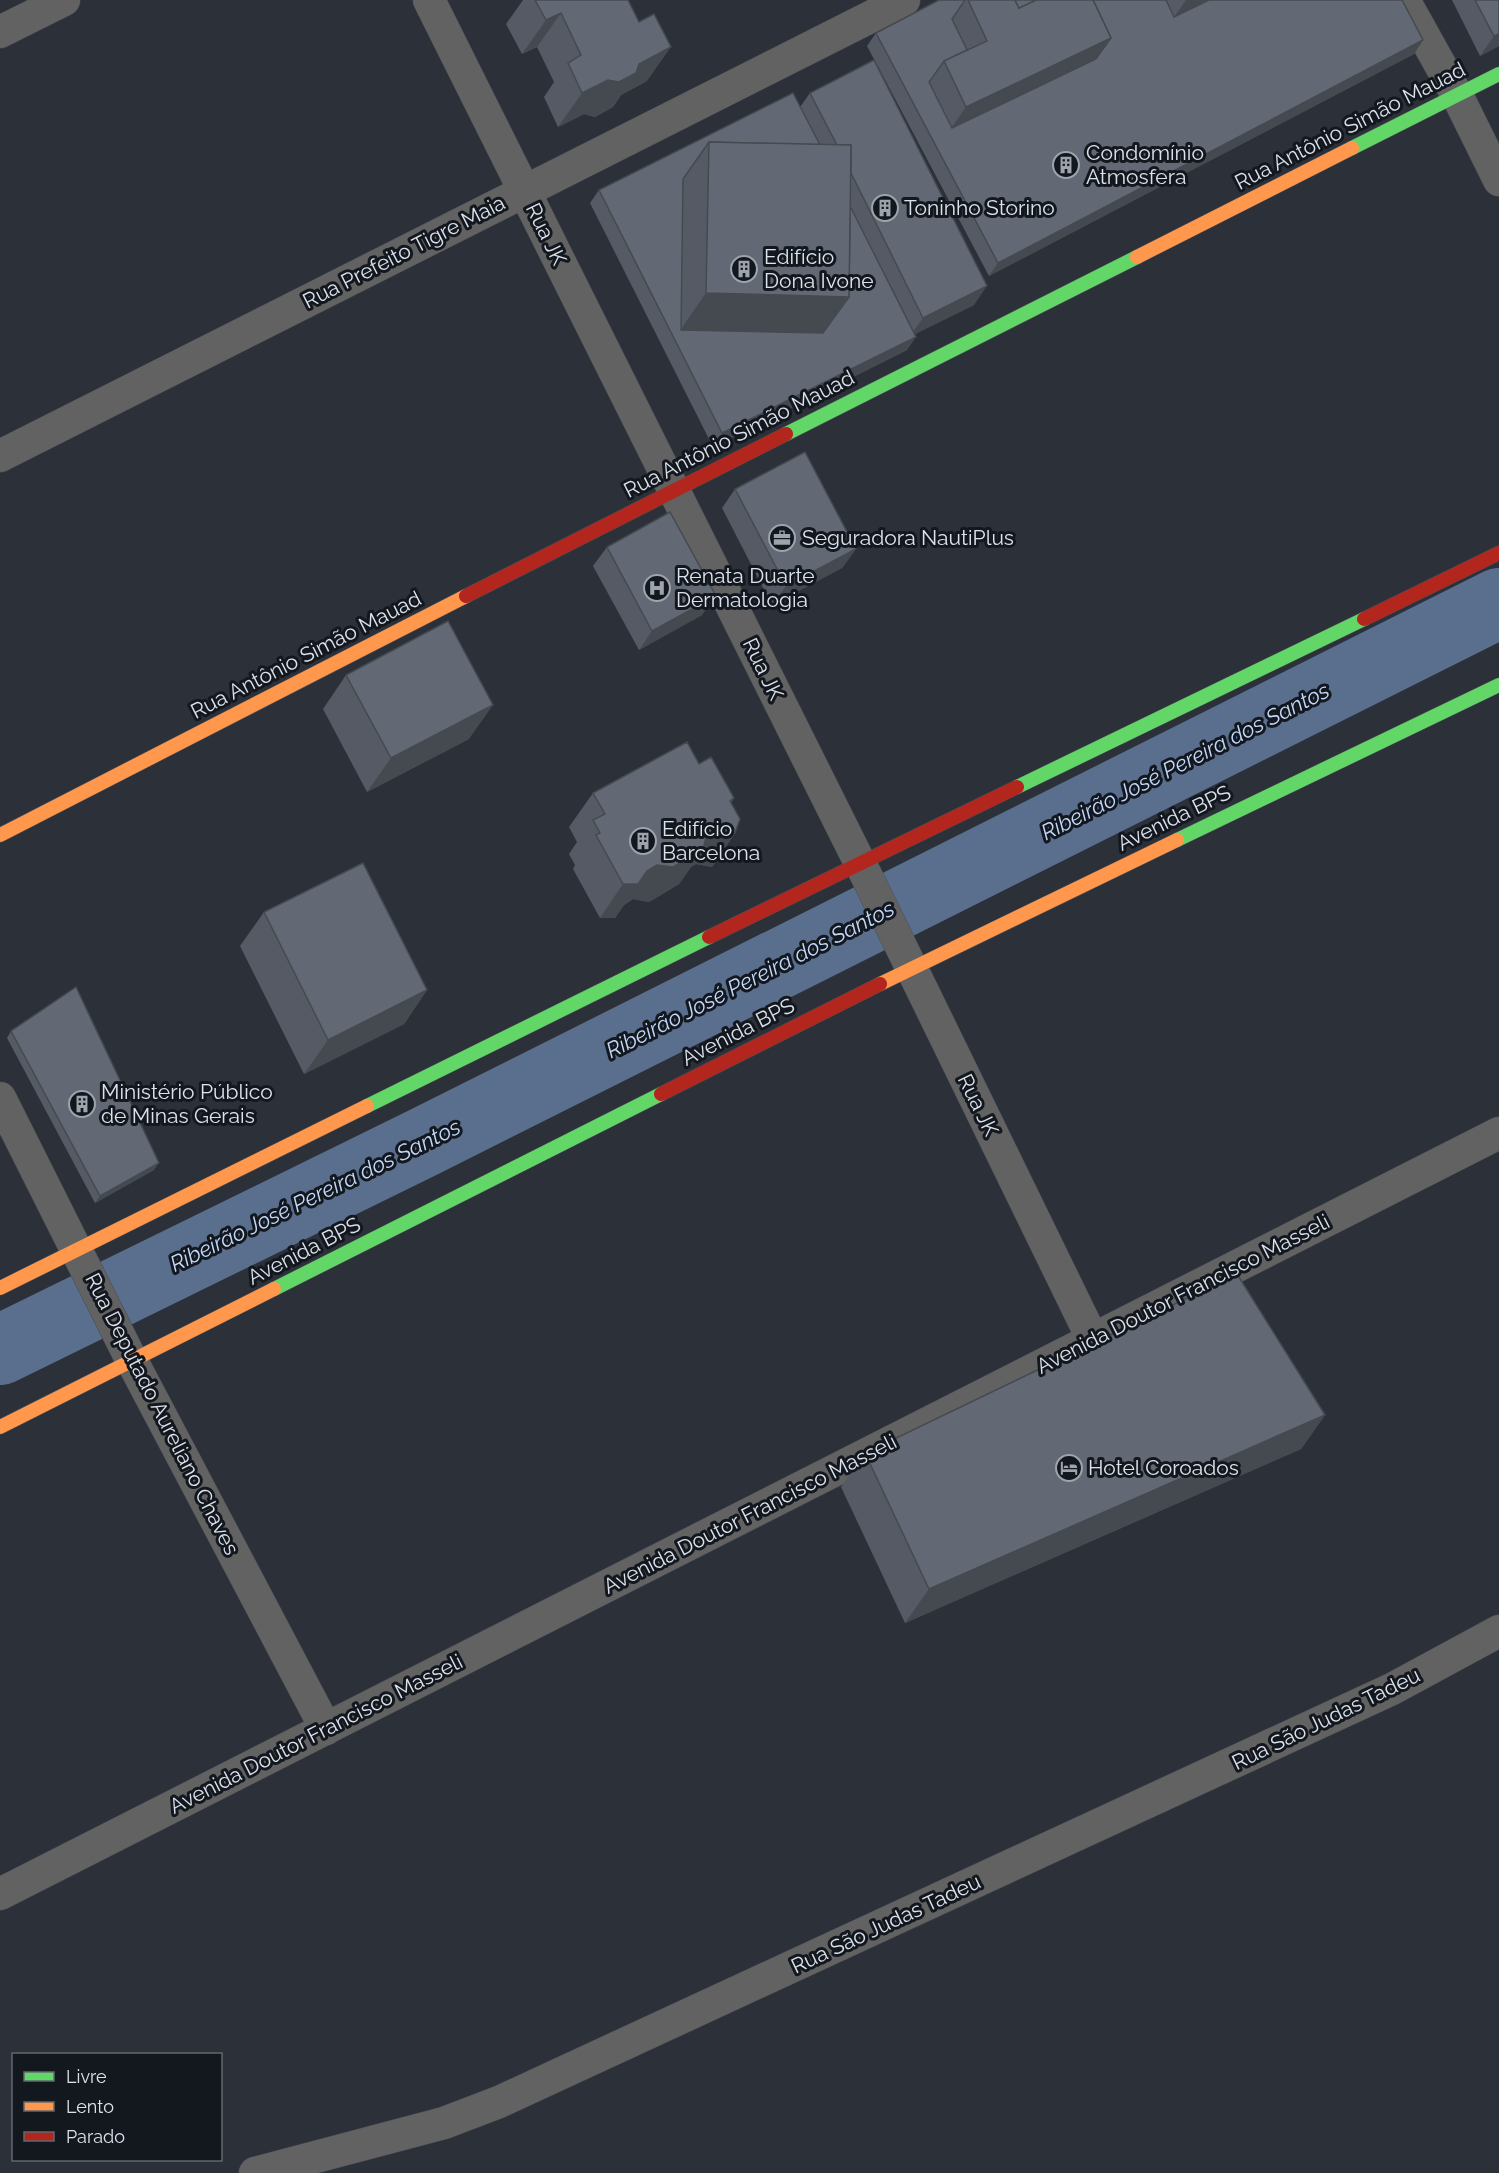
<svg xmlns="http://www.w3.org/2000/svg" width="1499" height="2173" font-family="Raleway,sans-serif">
	<rect width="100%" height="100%" fill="#2c3039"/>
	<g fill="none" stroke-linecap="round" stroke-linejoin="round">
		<!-- river -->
		<path stroke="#5a6e8e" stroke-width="70" d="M 0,1350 L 424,1142 L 1499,603"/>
		<defs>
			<g id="street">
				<path d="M 429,0 L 871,885 L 1093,1340"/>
				<path d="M 1404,0 L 1457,95 L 1499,180"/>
				<path d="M 0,32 L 64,0"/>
				<path d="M 0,456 L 904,0"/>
				<path d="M 0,1098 L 132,1361 L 326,1729"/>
				<path d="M 0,1894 L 1499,1133"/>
				<path d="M 255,2173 L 444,2123 L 499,2102 L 1392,1689 L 1499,1631"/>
			</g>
			<g id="fast">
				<path d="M 1352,148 L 1499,74"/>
				<path d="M 786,434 L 1137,257"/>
				<path d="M 1017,787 L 1364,619"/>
				<path d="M 1177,840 L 1499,685"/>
				<path d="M 367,1106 L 709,937"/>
				<path d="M 274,1289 L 661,1094"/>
			</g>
			<g id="slow">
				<path d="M 1137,257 L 1352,148"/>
				<path d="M 0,835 L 466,596"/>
				<path d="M 880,984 L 1177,840"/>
				<path d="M 0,1288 L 367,1106"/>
				<path d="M 0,1427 L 274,1289"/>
			</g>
			<g id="jam">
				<path d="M 466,596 L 786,434"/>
				<path d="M 1364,619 L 1499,553"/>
				<path d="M 709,937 L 1017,787"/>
				<path d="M 661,1094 L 880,984"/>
			</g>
		</defs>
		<!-- street casing -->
		<use href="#street" stroke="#494d55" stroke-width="33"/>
		<!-- fast casing -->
		<use href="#fast" stroke="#494d55" stroke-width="15"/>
		<!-- slow casing -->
		<use href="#slow" stroke="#494d55" stroke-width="15"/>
		<!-- jam casing -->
		<use href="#jam" stroke="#494d55" stroke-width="15"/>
		<!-- street -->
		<use href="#street" stroke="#626262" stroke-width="32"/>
		<!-- fast -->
		<use href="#fast" stroke="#63d668" stroke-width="14"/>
		<!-- slow -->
		<use href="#slow" stroke="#ff974d" stroke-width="14"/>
		<!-- jam -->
		<use href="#jam" stroke="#b3261e" stroke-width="14"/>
	</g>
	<!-- wall -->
	<g fill="#555a64">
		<path d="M 523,0 L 628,0 L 647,81 L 621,95 L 613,107 L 595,117 L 584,114 L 558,127 L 544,97 L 554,82 L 537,47 L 522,54 L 506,24 Z"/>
		<path d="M 939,0 L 1402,0 L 1423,40 L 1414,54 L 989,276 L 867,46 L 876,33 Z"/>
		<path d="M 1452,0 L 1499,0 L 1499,46 L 1480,56 Z"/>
		<path d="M 793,93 L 800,107 L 810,93 L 974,305 L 915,334 L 907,350 L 713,447 L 590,203 L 599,190 Z"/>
		<path d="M 735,489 L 856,549 L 842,568 L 772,605 L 722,508 Z"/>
		<path d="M 607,547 L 702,615 L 639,650 L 593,566 Z"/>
		<path d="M 346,675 L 469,739 L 367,792 L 323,709 Z"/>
		<path d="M 699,764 L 734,798 L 731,803 L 735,833 L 712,867 L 696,864 L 691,867 L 679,884 L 649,902 L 633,899 L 624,905 L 615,918 L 600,918 L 573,869 L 575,865 L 569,854 L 577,842 L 569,827 L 593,793 Z"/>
		<path d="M 264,912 L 427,990 L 404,1024 L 304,1074 L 240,946 Z"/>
		<path d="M 11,1031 L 154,1170 L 95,1203 L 7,1038 Z"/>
		<path d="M 1325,1415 L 1301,1449 L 905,1623 L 841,1487 L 865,1453 Z"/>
	</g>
	<!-- shaded-wall -->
	<g fill="#454a51">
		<path d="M 1186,0 L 1228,0 L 1165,30 Z"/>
		<path d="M 561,13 L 537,47 L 522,54 L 546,20 Z"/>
		<path d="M 1499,34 L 1499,46 L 1480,56 L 1494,36 Z"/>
		<path d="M 1111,38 L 1087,72 L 942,141 L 966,107 Z"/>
		<path d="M 1423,40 L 1414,54 L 989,276 L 998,263 Z"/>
		<path d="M 671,47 L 647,81 L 621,95 L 613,107 L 595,117 L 584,114 L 558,127 L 582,93 Z"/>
		<path d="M 987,286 L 974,305 L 909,337 L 923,318 Z"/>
		<path d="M 706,293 L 849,297 L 814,346 L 674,339 Z"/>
		<path d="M 916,337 L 907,350 L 713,447 L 722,433 Z"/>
		<path d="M 856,549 L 842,568 L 772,605 L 786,586 Z"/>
		<path d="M 716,596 L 702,615 L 639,650 L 652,631 Z"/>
		<path d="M 493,705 L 469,739 L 367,792 L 391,758 Z"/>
		<path d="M 720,830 L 735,833 L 712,867 L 696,864 L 691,867 L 679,884 L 649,902 L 633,899 L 624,905 L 615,918 L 600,918 L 623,884 Z"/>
		<path d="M 427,990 L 404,1024 L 304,1074 L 328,1040 Z"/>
		<path d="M 159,1163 L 154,1170 L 95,1203 L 100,1196 Z"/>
		<path d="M 1325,1415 L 1301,1449 L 905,1623 L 929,1589 Z"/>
	</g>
	<!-- building -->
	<g fill="#636974" stroke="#454a51" stroke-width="1.5">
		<path d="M 535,0 L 628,0 L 639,22 L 654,14 L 671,47 L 639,64 L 636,73 L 619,82 L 608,80 L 582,93 L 568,63 L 581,55 L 561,13 L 546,20 Z"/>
		<path d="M 939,0 L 965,0 L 952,19 L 967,50 L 944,61 L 929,82 L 952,128 L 1096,59 L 1111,38 L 1093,0 L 1166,0 L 1174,17 L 1209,0 L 1402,0 L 1423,40 L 998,263 L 876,33 Z"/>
		<path d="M 968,0 L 1015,0 L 1019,8 L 1036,0 L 1093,0 L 1111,38 L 966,107 L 944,61 L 987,41 Z"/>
		<path d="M 1015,0 L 1036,0 L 1019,8 Z"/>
		<path d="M 1475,0 L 1499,0 L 1499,34 L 1494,36 Z"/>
		<path d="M 874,60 L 987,286 L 923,318 L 851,173 L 851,145 L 837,145 L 810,93 Z"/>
		<path d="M 793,93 L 820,145 L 709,142 L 683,179 L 681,330 L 823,333 L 849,297 L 850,206 L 916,337 L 722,433 L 599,190 Z"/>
		<path d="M 709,142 L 851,145 L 849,297 L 706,293 Z"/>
		<path d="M 805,452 L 856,549 L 786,586 L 735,489 Z"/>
		<path d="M 670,512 L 716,596 L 652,631 L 607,547 Z"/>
		<path d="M 448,621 L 493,705 L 391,758 L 346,675 Z"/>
		<path d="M 687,742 L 699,764 L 711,757 L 734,798 L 730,801 L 740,819 L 735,833 L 720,830 L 706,837 L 703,850 L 673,867 L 657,865 L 647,871 L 638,884 L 623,884 L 596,835 L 600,833 L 593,820 L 605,814 L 593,793 Z"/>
		<path d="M 363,863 L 427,990 L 328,1040 L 264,912 Z"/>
		<path d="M 76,987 L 159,1163 L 100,1196 L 11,1031 Z"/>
		<path d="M 1237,1274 L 1325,1415 L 929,1589 L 865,1453 Z"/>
	</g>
	<!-- icons -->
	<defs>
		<symbol id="building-ring" viewBox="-11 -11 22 22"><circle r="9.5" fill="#13171e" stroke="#9ea4ad" stroke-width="1.5"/><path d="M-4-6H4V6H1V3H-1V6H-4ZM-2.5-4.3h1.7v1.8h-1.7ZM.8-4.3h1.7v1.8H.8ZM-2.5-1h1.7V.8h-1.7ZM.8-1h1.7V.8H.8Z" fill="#9ea4ad"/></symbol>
		<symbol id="office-ring" viewBox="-11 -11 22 22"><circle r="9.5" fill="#13171e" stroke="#9ea4ad" stroke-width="1.5"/><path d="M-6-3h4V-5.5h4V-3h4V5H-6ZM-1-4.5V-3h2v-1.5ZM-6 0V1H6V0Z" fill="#9ea4ad"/></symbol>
		<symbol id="hospital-ring" viewBox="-11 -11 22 22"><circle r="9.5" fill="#13171e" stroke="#9ea4ad" stroke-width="1.5"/><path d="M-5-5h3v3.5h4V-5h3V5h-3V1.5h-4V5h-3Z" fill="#9ea4ad"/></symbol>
		<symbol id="hotel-ring" viewBox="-11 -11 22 22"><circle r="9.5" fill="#13171e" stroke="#9ea4ad" stroke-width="1.5"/><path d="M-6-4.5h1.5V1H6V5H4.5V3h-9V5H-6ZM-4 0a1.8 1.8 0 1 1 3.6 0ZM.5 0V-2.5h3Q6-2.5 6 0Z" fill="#9ea4ad"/></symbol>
	</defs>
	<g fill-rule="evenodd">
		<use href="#building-ring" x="1051" y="150" width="30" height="30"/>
		<use href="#building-ring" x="870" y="193" width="30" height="30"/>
		<use href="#building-ring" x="729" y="254" width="30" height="30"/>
		<use href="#office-ring" x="767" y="523" width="30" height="30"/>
		<use href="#hospital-ring" x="642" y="573" width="30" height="30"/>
		<use href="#building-ring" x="628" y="826" width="30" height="30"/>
		<use href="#building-ring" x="67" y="1089" width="30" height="30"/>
		<use href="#hotel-ring" x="1054" y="1453" width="30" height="30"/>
	</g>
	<g text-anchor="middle" stroke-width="6" stroke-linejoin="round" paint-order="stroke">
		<!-- street labels -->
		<g font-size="21" fill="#dce2ec" stroke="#13171e">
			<text transform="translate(1350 126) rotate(-27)" y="7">Rua Antônio Simão Mauad</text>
			<text transform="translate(546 234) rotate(64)" y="7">Rua JK</text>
			<text transform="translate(404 252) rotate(-27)" y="7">Rua Prefeito Tigre Maia</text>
			<text transform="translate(739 434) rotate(-27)" y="7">Rua Antônio Simão Mauad</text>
			<text transform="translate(306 655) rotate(-27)" y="7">Rua Antônio Simão Mauad</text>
			<text transform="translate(763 669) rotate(64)" y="7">Rua JK</text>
			<text transform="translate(1174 818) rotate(-26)" y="7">Avenida BPS</text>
			<text transform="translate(738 1032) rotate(-27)" y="7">Avenida BPS</text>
			<text transform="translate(978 1105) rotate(64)" y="7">Rua JK</text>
			<text transform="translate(304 1251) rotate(-27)" y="7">Avenida BPS</text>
			<text transform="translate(1183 1294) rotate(-27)" y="7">Avenida Doutor Francisco Masseli</text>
			<text transform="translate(162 1414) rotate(63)" y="7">Rua Deputado Aureliano Chaves</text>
			<text transform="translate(750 1514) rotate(-27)" y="7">Avenida Doutor Francisco Masseli</text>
			<text transform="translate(1326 1719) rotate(-26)" y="7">Rua São Judas Tadeu</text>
			<text transform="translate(316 1734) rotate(-27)" y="7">Avenida Doutor Francisco Masseli</text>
			<text transform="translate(886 1924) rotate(-25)" y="7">Rua São Judas Tadeu</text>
		</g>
		<!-- poi labels -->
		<g font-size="21" fill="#dce2ec" stroke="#13171e" text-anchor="start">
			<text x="1086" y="160">Condomínio<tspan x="1086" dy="24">Atmosfera</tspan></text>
			<text x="904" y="215">Toninho Storino</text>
			<text x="764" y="264">Edifício<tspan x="764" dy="24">Dona Ivone</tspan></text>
			<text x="802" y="545">Seguradora NautiPlus</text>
			<text x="676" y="583">Renata Duarte<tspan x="676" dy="24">Dermatologia</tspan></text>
			<text x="662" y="836">Edifício<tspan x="662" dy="24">Barcelona</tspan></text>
			<text x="101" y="1099">Ministério Público<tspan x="101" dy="24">de Minas Gerais</tspan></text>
			<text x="1088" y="1475">Hotel Coroados</text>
		</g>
		<!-- water labels -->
		<g font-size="22" font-style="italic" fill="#c3d9fc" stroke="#13171e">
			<text transform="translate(1185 761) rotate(-27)" y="8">Ribeirão José Pereira dos Santos</text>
			<text transform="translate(750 979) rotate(-27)" y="8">Ribeirão José Pereira dos Santos</text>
			<text transform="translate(315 1195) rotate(-26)" y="8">Ribeirão José Pereira dos Santos</text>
		</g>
	</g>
	<!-- legend -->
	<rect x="12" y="2053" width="210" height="108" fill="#13171e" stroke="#636870" stroke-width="1.5"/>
	<rect x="24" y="2072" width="30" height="9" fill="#63d668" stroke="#636870" stroke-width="1.5"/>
	<text x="66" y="2083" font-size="18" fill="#dce2ec">Livre</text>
	<rect x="24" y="2102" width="30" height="9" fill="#ff974d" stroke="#636870" stroke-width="1.5"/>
	<text x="66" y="2113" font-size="18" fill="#dce2ec">Lento</text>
	<rect x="24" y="2132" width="30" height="9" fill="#b3261e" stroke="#636870" stroke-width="1.5"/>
	<text x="66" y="2143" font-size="18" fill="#dce2ec">Parado</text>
</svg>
